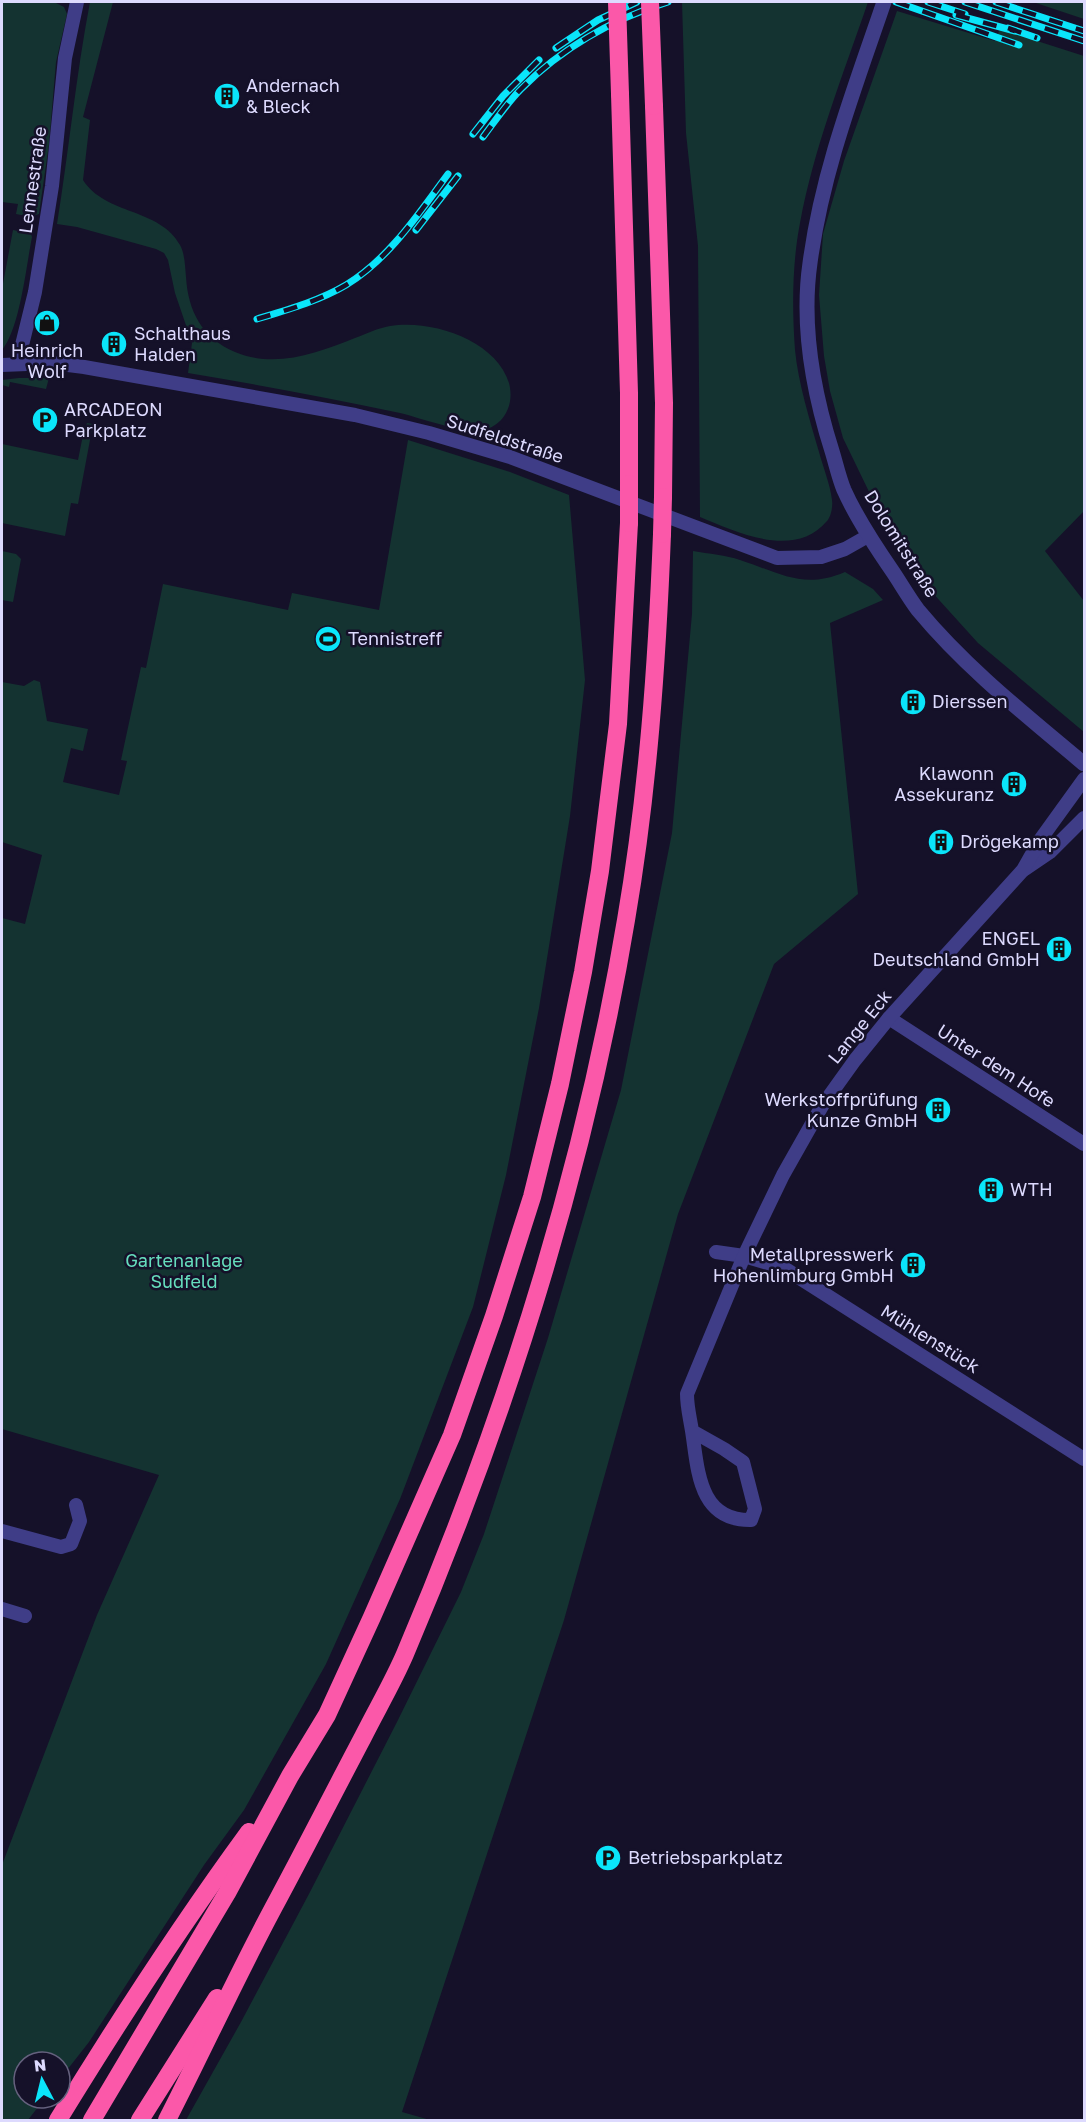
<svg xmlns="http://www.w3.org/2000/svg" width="1086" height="2122" font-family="'Golos Text',sans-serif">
	<rect width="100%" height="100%" fill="#151129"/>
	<!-- green -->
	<g fill="#143331">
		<path d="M 2,2 L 54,2 L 64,7 L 67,14 L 56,62 L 49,144 L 39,214 L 31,217 L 16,214 L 18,204 L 2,202 Z"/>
		<path d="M 90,2 L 113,2 L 83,117 L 90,120 L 83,180 C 105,215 160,208 180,245 C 185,254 185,267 186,277 C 188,311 202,338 235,352 C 276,369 317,353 355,338 C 366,334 378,328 390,326 C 431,319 496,340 509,383 C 515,406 503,427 480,431 C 466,434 417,417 400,413 C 330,398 259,385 188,373 L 192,343 L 175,293 L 168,260 L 164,253 L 156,249 L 77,227 L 57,224 C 69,150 76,75 90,2 Z"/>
		<path d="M 682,2 L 868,2 C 843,75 814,147 800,223 C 792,264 792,309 795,350 C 798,382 810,421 819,452 C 823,467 830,484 832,500 C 833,506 831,517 827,521 C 794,560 737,532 700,517 L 698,246 L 686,133 Z"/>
		<path d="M 1033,2 L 1084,2 L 1084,19 Z"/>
		<path d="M 897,11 L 995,41 L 1000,29 L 1084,56 L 1084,511 L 1045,551 L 1084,601 L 1084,732 L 978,643 L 921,580 L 889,533 L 843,438 L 830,391 L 824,356 L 819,295 L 823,234 L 844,161 Z"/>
		<path d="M 13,230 L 31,234 L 32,237 C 26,267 20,328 2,350 L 2,289 Z"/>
		<path d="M 19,378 L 49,378 L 46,389 L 10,382 L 9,387 L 2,385 L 2,380 Z"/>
		<path d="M 87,423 L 93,424 L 78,504 L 71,503 L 65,536 L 2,523 L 2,444 L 78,460 L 84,430 Z"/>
		<path d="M 408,440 L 510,472 L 569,495 L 585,680 L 570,816 L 539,1008 L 506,1175 L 473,1307 L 400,1499 L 326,1664 L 244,1810 L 204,1865 L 89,2042 L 60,2079 L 60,2062 L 24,2062 L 24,2098 L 45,2098 L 28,2120 L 2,2120 L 2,1865 L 97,1615 L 159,1475 L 2,1429 L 2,918 L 25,924 L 42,855 L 2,842 L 2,682 L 24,686 L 34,680 L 40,682 L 47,721 L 88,729 L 83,751 L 71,748 L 63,782 L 119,795 L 127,761 L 121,760 L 141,667 L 146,668 L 163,584 L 288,610 L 292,593 L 379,610 Z"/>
		<path d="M 2,551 L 16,554 L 21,559 L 13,602 L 2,600 Z"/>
		<path d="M 693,551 C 709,554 726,555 740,560 C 780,573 803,590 845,572 L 873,589 L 883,600 L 830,623 L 858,894 L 774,964 L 678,1214 L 564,1620 L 402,2112 L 430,2120 L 186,2120 L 241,2022 L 310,1892 L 397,1722 L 461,1592 L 484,1534 L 548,1338 L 621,1090 L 672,833 L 692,614 Z"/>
	</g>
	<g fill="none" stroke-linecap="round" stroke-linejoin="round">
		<!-- minor -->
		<g stroke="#3f3d87" stroke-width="14">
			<path d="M 21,363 L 22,345 L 35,292 L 52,186 L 65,58 L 77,2"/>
			<path d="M 2,365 L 52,363 L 84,367 L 355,415 L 429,433 L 510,457 L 777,558 L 821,557 L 845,549 L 868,536"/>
			<path d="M 1025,869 L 1050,852 L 1084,818"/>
			<path d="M 889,1018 L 1084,1144"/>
			<path d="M 716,1252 L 744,1256 L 784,1268 L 1084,1459"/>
			<path d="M 692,1431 L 724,1449 L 743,1462 L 755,1509 L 751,1520 C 698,1521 698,1469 692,1431 C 690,1418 687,1407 687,1394 L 744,1256 L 783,1175 L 822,1106 L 855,1060 L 889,1018 L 1023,870 L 1040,840 L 1084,779"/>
			<path d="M 2,1531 L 61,1547 L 71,1544 L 80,1521 L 76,1505"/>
			<path d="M 2,1609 L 25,1616"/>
		</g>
		<!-- tertiary -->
		<path stroke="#3f3d87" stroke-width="15" d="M 884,2 C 855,87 822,172 810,263 C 801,326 813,391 832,451 C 836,464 839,478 844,490 C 857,519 875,546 893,572 C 901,584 909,598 918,610 C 966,668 1027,716 1084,764"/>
		<!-- motorway -->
		<g stroke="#fb58a9" stroke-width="18">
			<path d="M 620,94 L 629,393 L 629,484"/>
			<path d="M 654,106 L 664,403 L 663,497"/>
			<path d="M 58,2120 C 118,2022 181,1925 249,1832"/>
			<path d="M 92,2120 L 227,1893 L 290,1776 L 327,1715 L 372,1617 L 452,1435 L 494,1316 L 532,1197 L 560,1084 L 583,972 L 600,871 L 618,724 L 629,523"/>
			<path d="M 140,2120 L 217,1998"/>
			<path d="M 167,2120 C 204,2048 238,1973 277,1901 C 306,1847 334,1792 363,1737 C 377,1709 393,1682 405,1654 C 505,1419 584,1172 626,920 C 648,792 657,663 662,534"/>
		</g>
		<defs>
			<g id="rail">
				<path d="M 896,2 L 1019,45"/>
				<path d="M 928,2 L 965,14"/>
				<path d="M 965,2 L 1084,41"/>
				<path d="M 996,2 L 1084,31"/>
				<path d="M 956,15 L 1015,31"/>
				<path d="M 1008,28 L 1037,38"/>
				<path d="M 556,48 L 598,20 L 637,2"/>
				<path d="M 473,134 L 503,96 L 539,60"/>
				<path d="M 483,137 C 495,121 507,103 521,89 C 562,48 613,19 668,2"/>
				<path d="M 416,230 L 458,176"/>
				<path d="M 257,319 C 287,310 319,301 346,285 C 389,259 419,213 448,174"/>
			</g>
		</defs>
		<!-- rail casing -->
		<use href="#rail" stroke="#0ae5fa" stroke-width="7"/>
		<!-- rail -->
		<use href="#rail" stroke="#151129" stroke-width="4.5" stroke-dasharray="14" stroke-linecap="butt"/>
		<!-- motorway-bridge -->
		<g stroke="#fb58a9" stroke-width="18">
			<path d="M 617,2 L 620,94"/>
			<path d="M 650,2 L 654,106"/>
			<path d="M 629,484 L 629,523"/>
			<path d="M 662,534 L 663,497"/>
		</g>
	</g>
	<!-- icons -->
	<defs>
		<symbol id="building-disc" viewBox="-11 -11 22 22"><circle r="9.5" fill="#0ae5fa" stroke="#151129"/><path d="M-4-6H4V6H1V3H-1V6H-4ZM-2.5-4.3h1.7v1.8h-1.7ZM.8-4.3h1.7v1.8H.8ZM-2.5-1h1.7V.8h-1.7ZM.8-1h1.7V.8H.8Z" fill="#111"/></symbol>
		<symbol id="shop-disc" viewBox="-11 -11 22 22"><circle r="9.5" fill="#0ae5fa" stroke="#151129"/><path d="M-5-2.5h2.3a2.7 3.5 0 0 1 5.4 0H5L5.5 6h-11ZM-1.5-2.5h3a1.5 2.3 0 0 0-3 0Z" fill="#111"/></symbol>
		<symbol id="parking-disc" viewBox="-11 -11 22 22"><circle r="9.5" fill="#0ae5fa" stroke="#151129"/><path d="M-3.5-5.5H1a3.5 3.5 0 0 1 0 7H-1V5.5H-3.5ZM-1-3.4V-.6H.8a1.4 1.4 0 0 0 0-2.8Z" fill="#111"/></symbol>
		<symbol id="stadium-disc" viewBox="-11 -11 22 22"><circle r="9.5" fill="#0ae5fa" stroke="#151129"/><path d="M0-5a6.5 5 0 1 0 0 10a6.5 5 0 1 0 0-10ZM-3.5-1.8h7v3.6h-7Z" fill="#111"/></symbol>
	</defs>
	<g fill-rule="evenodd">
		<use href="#building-disc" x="212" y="81" width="30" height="30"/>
		<use href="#shop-disc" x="32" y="308" width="30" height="30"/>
		<use href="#building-disc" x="99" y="329" width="30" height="30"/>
		<use href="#parking-disc" x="30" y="405" width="30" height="30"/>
		<use href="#stadium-disc" x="313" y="624" width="30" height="30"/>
		<use href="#building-disc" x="898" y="687" width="30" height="30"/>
		<use href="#building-disc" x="999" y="769" width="30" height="30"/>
		<use href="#building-disc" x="926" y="827" width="30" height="30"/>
		<use href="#building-disc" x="1044" y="934" width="30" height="30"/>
		<use href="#building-disc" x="923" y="1095" width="30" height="30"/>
		<use href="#building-disc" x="976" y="1175" width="30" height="30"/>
		<use href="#building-disc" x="898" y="1250" width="30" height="30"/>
		<use href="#parking-disc" x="593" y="1843" width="30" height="30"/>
	</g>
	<g text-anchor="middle" stroke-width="5" stroke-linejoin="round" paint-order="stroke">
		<!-- poi labels -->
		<g font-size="18" fill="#dddafe" stroke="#151129" text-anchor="start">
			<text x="246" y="92">Andernach<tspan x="246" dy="21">&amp; Bleck</tspan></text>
			<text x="134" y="340">Schalthaus<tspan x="134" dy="21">Halden</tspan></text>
			<text x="47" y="357" text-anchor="middle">Heinrich<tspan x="47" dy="21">Wolf</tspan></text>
			<text x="64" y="416">ARCADEON<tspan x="64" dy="21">Parkplatz</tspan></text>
			<text x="348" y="645">Tennistreff</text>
			<text x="932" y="708">Dierssen</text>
			<text x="994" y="780" text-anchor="end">Klawonn<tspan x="994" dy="21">Assekuranz</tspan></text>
			<text x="960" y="848">Drögekamp</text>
			<text x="1040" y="945" text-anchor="end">ENGEL<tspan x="1040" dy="21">Deutschland GmbH</tspan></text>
			<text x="918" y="1106" text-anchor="end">Werkstoffprüfung<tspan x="918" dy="21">Kunze GmbH</tspan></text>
			<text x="1010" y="1196">WTH</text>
			<text x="894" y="1261" text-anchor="end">Metallpresswerk<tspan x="894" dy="21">Hohenlimburg GmbH</tspan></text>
			<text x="628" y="1864">Betriebsparkplatz</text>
		</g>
		<!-- street labels -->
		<g font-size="18" fill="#dddafe" stroke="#151129">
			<text transform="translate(33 180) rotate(-82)" y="6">Lennestraße</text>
			<text transform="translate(505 439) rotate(18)" y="6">Sudfeldstraße</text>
			<text transform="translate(901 544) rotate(58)" y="6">Dolomitstraße</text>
			<text transform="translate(860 1027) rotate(-51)" y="6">Lange Eck</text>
			<text transform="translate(996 1066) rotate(33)" y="6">Unter dem Hofe</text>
			<text transform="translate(930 1339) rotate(32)" y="6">Mühlenstück</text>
		</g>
		<!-- park labels -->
		<g font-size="18" fill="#66debe" stroke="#151129">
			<text x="184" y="1267">Gartenanlage<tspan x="184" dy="21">Sudfeld</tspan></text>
		</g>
	</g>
	<!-- border -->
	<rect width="1086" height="2122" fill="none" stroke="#dddafe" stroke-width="6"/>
	<!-- north arrow -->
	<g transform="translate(42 2080) rotate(353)"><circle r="28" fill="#151129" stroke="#65617e" stroke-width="1.5"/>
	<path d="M0-4.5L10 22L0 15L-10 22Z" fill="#0ae5fa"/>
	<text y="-9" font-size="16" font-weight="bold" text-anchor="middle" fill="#dddafe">N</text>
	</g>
</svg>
